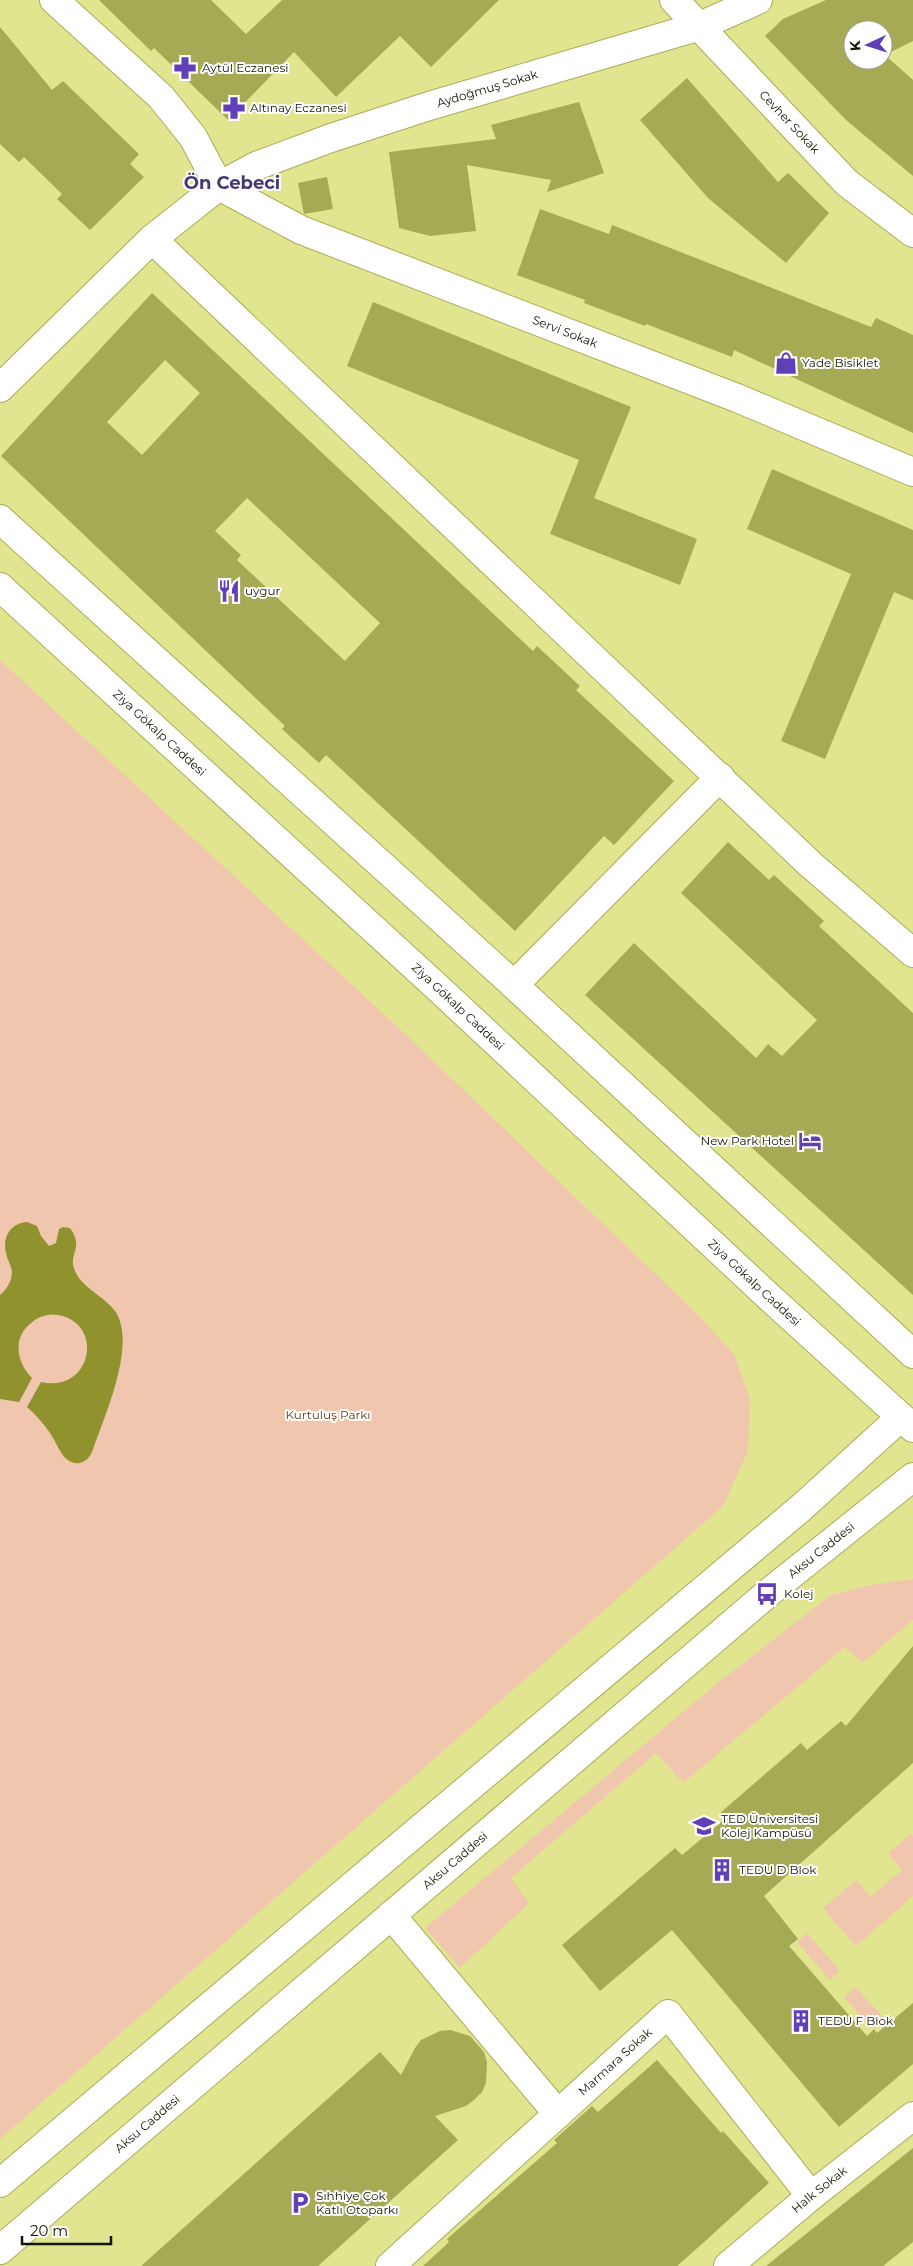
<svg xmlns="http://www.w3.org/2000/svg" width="913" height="2266" font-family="Montserrat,sans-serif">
	<rect width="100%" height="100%" fill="#e1e58f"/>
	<!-- green -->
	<g fill="#f1c6ae">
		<path d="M 0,660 L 400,1029 L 694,1311 L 734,1354 L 750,1399 L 748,1451 L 723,1506 L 0,2139 Z"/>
		<path d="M 913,1579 L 913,1620 L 862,1663 L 845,1647 L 683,1783 L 656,1753 L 511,1878 L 529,1903 L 460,1968 L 425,1928 L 720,1681 L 831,1595 L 865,1586 Z"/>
		<path d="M 911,1834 L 913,1836 L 913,1896 L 856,1946 L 823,1908 L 856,1880 L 870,1897 L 902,1870 L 888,1853 Z"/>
		<path d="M 807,1933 L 840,1971 L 830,1980 L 797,1942 Z"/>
		<path d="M 855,1987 L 883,2017 L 871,2028 L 844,1997 Z"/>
	</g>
	<!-- water -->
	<path fill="#8f922d" d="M 27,1222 L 37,1226 L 41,1236 L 49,1246 L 56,1243 L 59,1229 L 63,1227 L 70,1228 C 85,1249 67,1254 75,1271 C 82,1288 104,1296 115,1311 C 138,1344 103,1419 92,1452 C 86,1466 71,1467 62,1454 C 58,1448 55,1440 50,1433 C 43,1423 36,1415 27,1407 L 41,1382 C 92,1394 105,1323 58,1315 C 48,1313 37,1317 30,1324 C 12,1339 17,1363 32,1378 L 19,1402 L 0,1399 L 0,1295 C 7,1289 12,1281 12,1271 C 11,1265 7,1259 6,1253 C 2,1237 11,1223 27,1222 Z"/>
	<!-- building -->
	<g fill="#a6aa55" fill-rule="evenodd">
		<path d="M 99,0 L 211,0 L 246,34 L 282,0 L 499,0 L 431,67 L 400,36 L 336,97 L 294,52 L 228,120 L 154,48 L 151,51 Z"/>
		<path d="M 826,0 L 913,0 L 913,41 L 885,55 L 913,80 L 913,176 L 846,120 L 765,36 L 783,19 ZM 853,30 L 883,30 L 883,60 L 853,60 Z"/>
		<path d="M 0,27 L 52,90 L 63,81 L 139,154 L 130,164 L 144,177 L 90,230 L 57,199 L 62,194 L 24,157 L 19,162 L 0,144 Z"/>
		<path d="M 687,78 L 778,182 L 788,173 L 829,213 L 786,263 L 708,198 L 640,120 Z"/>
		<path d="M 579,102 L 604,173 L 547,192 L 551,180 L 467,165 L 476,231 L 430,236 L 399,228 L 389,152 L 496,139 L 491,125 Z"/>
		<path d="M 327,177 L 333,209 L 304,214 L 298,183 Z"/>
		<path d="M 540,209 L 609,234 L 612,225 L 871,327 L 876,318 L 913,335 L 913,433 L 734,350 L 732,357 L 646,324 L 645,326 L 584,303 L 585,300 L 517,275 Z"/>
		<path d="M 152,293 L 533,651 L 537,646 L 580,686 L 576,690 L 674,781 L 614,845 L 604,836 L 515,931 L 326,755 L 319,763 L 282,729 L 285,726 L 1,456 ZM 165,360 L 200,393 L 142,455 L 107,422 ZM 247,498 L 380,623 L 345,661 L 237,560 L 241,555 L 215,531 Z"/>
		<path d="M 373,302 L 631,407 L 594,498 L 697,539 L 680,585 L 550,534 L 579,460 L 347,366 Z"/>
		<path d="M 772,469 L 913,530 L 913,600 L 894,592 L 825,759 L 781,741 L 851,574 L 747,529 Z"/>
		<path d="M 728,842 L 769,880 L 774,875 L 824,921 L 819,926 L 913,1013 L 913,1295 L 585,995 L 634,943 L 756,1058 L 768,1044 L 782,1056 L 817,1020 L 681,893 Z"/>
		<path d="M 913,1646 L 913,1763 L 764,1896 L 798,1939 L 789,1946 L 867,2036 L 874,2029 L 877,2033 L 913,2003 L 913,2064 L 839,2127 L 672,1930 L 600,1991 L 562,1945 L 675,1848 L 682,1855 L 724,1820 L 719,1814 L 801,1743 L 807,1750 L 841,1721 L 846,1726 Z"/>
		<path d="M 450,2030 L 470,2036 L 484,2052 L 487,2062 L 486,2083 L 482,2092 L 474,2100 L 466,2106 L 435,2116 L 458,2140 L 318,2266 L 141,2266 L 380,2052 L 401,2075 L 415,2048 L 421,2040 L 440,2031 Z"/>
		<path d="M 657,2060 L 721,2133 L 723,2131 L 769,2183 L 703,2243 L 677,2266 L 423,2266 L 449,2242 L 447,2239 L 557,2143 L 554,2140 L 592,2106 L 598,2112 Z"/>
		<path d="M 913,2148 L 913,2242 L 883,2266 L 766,2266 Z"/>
	</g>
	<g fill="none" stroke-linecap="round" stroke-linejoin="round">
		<defs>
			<g id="minor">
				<path id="s1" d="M 674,0 L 847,183 L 913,233"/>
				<path id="s2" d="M 219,186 L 301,230 L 737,398 L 913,472"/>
				<path id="s3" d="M 219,186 L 256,166 L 331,138 L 429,106 L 700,26 L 758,0"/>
				<path d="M 152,239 L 810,864 L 913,953"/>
				<path d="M 514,985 L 720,777"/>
				<path d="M 391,1915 L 558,2114"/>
				<path id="s4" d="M 390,2266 L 668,2014 L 811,2196"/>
				<path id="s5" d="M 728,2266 L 811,2196 L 913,2116"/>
			</g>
			<path id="tertiary" d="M 0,388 L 152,239 L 219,186 L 193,137 L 161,97 L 54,0"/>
			<g id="secondary">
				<path d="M 0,2183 L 802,1507 L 901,1417"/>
				<path id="s6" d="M 0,2250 L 767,1594 L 913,1477"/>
			</g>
			<g id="primary">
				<path d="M 0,519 L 514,985 L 913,1354"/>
				<path id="s7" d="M 0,587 L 438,988 L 768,1296 L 913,1428"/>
			</g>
		</defs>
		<!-- minor casing -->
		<use href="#minor" stroke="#a9ad58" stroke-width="30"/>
		<!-- tertiary casing -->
		<use href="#tertiary" stroke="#a9ad58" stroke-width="30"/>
		<!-- secondary casing -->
		<use href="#secondary" stroke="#a9ad58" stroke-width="30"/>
		<!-- primary casing -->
		<use href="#primary" stroke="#a9ad58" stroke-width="30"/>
		<!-- minor -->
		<use href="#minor" stroke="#fff" stroke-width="28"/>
		<!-- tertiary -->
		<use href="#tertiary" stroke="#fff" stroke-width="28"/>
		<!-- secondary -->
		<use href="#secondary" stroke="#fff" stroke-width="28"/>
		<!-- primary -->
		<use href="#primary" stroke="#fff" stroke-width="28"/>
	</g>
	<!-- icons -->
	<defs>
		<symbol id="pharmacy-bare" viewBox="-9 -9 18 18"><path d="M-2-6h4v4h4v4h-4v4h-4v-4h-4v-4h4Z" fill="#613fb8" stroke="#fff" stroke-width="2.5" paint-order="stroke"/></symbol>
		<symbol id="shop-bare" viewBox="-9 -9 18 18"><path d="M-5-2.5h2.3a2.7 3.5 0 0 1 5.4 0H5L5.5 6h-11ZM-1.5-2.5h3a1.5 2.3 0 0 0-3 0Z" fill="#613fb8" stroke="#fff" stroke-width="2.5" paint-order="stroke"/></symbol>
		<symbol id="restaurant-bare" viewBox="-9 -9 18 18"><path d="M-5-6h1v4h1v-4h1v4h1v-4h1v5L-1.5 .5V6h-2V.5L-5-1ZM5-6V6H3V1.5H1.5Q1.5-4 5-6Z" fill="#613fb8" stroke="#fff" stroke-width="2.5" paint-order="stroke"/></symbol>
		<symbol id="hotel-bare" viewBox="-9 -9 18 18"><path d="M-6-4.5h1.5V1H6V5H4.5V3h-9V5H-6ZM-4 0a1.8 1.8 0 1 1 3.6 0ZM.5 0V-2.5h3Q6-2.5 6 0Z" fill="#613fb8" stroke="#fff" stroke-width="2.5" paint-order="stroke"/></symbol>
		<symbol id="bus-bare" viewBox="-9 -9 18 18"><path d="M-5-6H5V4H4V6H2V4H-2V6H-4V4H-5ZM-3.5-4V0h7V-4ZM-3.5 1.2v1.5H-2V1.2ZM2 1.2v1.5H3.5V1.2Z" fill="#613fb8" stroke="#fff" stroke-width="2.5" paint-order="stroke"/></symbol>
		<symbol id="university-bare" viewBox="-9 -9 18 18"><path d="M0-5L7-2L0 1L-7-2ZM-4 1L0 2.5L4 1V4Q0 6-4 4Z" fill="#613fb8" stroke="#fff" stroke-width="2.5" paint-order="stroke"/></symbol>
		<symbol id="building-bare" viewBox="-9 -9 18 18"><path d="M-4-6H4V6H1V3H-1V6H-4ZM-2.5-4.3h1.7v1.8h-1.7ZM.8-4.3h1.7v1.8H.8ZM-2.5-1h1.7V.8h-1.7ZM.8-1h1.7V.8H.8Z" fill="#613fb8" stroke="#fff" stroke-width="2.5" paint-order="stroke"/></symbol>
		<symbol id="parking-bare" viewBox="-9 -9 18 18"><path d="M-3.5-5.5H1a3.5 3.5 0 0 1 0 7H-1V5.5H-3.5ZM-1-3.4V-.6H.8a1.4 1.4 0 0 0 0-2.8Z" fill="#613fb8" stroke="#fff" stroke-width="2.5" paint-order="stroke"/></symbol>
	</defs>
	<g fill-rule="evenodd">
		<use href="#pharmacy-bare" x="169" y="52" width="32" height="32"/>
		<use href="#pharmacy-bare" x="218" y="92" width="32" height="32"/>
		<use href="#shop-bare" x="770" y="347" width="32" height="32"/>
		<use href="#restaurant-bare" x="213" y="575" width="32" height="32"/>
		<use href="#hotel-bare" x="794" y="1125" width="32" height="32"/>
		<use href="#bus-bare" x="751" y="1578" width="32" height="32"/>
		<use href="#university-bare" x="688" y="1810" width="32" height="32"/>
		<use href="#building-bare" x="706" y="1854" width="32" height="32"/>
		<use href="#building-bare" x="785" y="2005" width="32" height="32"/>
		<use href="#parking-bare" x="284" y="2187" width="32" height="32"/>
	</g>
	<g text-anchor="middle" stroke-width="4" stroke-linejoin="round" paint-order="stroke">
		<!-- poi labels -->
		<g font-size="12" fill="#141500" stroke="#fff" text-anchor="start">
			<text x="202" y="72">Aytül Eczanesi</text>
			<text x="250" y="112">Altınay Eczanesi</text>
			<text x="802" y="367">Yade Bisiklet</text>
			<text x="245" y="595">uygur</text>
			<text x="794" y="1145" text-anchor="end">New Park Hotel</text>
			<text x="784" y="1598">Kolej</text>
			<text x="721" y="1823">TED Üniversitesi<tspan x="721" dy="14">Kolej Kampüsü</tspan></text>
			<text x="739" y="1874">TEDU D Blok</text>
			<text x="818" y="2025">TEDU F Blok</text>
			<text x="316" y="2200">Sıhhiye Çok<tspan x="316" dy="14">Katlı Otoparkı</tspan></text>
		</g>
		<!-- street labels -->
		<g font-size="12" fill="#141500" stroke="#fff">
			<text dy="4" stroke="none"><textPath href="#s3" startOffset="286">Aydoğmuş Sokak</textPath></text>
			<text dy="4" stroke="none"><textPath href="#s1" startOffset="168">Cevher Sokak</textPath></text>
			<text dy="4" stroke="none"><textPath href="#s2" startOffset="376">Servi Sokak</textPath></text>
			<text dy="4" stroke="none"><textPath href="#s7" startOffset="216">Ziya Gökalp Caddesi</textPath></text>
			<text dy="4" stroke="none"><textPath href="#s7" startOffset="621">Ziya Gökalp Caddesi</textPath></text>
			<text dy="4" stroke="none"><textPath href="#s7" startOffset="1026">Ziya Gökalp Caddesi</textPath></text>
			<text dy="4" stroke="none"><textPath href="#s6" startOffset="1079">Aksu Caddesi</textPath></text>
			<text dy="4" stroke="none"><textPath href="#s6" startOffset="599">Aksu Caddesi</textPath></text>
			<text dy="4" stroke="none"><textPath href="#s4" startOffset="304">Marmara Sokak</textPath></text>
			<text dy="4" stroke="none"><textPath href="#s6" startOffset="194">Aksu Caddesi</textPath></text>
			<text dy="4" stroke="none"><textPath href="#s5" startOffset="119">Halk Sokak</textPath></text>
		</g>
		<!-- park labels -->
		<g font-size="12" fill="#63381d" stroke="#fff">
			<text x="328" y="1419">Kurtuluş Parkı</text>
		</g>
		<!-- district labels -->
		<g font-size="18" font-weight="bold" fill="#453875" stroke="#fff">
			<text x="232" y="189">Ön Cebeci</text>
		</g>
	</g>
	<!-- north arrow -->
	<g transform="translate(868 45) rotate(266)"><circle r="24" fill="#ffffff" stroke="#a1a199"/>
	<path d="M0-4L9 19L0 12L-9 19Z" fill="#613fb8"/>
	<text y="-8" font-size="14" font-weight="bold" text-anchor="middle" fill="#141500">K</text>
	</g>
	<!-- scale -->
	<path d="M22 2236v8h89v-8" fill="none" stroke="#141500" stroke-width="2.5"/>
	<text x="30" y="2236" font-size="15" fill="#141500" stroke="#ffffff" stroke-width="4" paint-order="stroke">20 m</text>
</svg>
